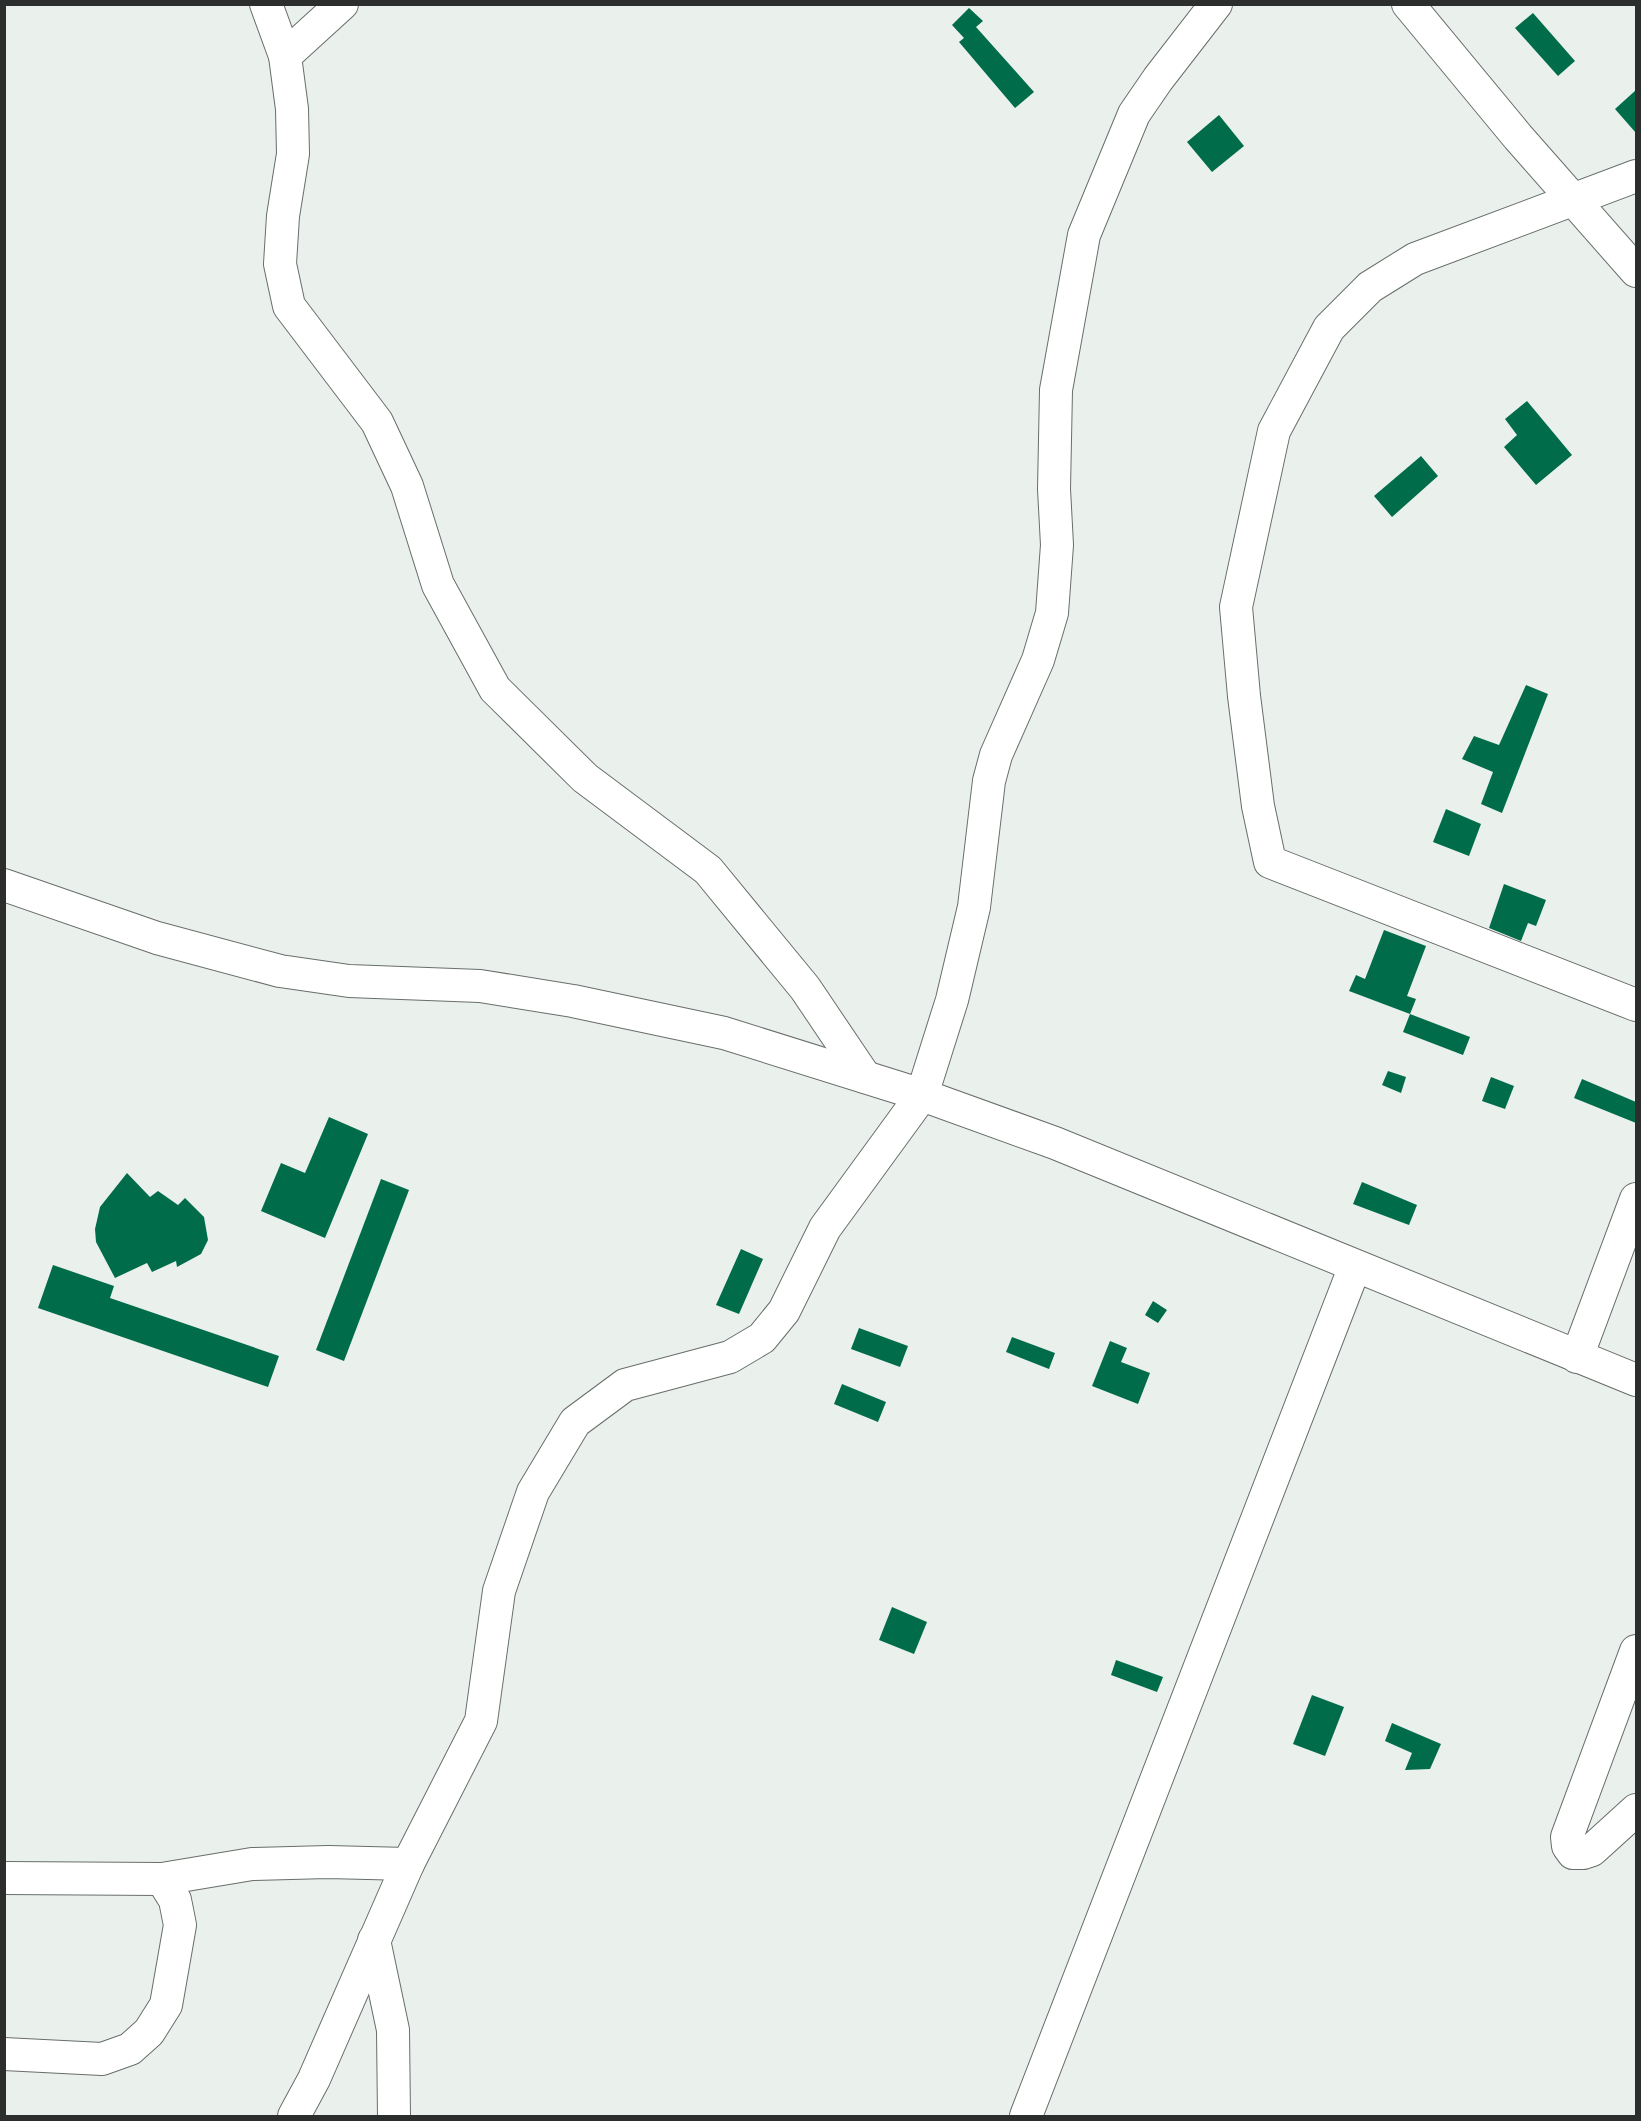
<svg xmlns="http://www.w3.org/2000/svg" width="1641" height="2121" font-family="'Archivo Narrow',sans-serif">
	<rect width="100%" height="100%" fill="#eaf1ed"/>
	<!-- building -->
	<g fill="#016c4a">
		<path d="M 969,8 L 983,21 L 976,27 L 1034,92 L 1015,108 L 959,42 L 964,38 L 952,25 Z"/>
		<path d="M 1533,13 L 1575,61 L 1558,76 L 1515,28 Z"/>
		<path d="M 1636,90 L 1636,133 L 1615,109 Z"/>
		<path d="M 1219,115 L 1244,146 L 1212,172 L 1187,142 Z"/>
		<path d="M 1527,401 L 1572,455 L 1536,485 L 1504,447 L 1517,435 L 1505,419 Z"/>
		<path d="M 1421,456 L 1438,476 L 1392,517 L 1374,496 Z"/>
		<path d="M 1526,685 L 1548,694 L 1502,813 L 1481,804 L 1493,772 L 1462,759 L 1474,736 L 1499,745 Z"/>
		<path d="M 1446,809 L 1481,824 L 1469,856 L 1433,842 Z"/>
		<path d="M 1504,884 L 1546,900 L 1536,926 L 1528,923 L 1521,941 L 1489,928 Z"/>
		<path d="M 1384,930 L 1426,946 L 1407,996 L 1416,999 L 1410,1014 L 1349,991 L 1356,975 L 1365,979 Z"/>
		<path d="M 1410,1014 L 1470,1037 L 1463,1055 L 1403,1032 Z"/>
		<path d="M 1388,1071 L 1406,1077 L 1401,1093 L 1382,1085 Z"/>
		<path d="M 1491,1077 L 1514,1086 L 1505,1109 L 1482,1101 Z"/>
		<path d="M 1582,1079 L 1636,1102 L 1636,1123 L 1574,1098 Z"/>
		<path d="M 329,1117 L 368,1134 L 325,1238 L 261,1211 L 281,1163 L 305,1173 Z"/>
		<path d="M 127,1173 L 150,1197 L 158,1191 L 178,1205 L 185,1198 L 204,1217 L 208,1240 L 201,1254 L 177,1267 L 176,1261 L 152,1272 L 147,1263 L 115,1278 L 96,1242 L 95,1229 L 100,1207 Z"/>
		<path d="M 381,1179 L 409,1190 L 344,1361 L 316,1350 Z"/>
		<path d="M 1362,1182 L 1417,1205 L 1409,1225 L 1353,1204 Z"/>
		<path d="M 741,1249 L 763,1259 L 739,1314 L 716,1305 Z"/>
		<path d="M 53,1265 L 114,1286 L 110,1298 L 279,1356 L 268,1387 L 38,1308 Z"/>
		<path d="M 1153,1301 L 1167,1310 L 1158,1323 L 1145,1315 Z"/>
		<path d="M 859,1328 L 908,1346 L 900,1367 L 851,1349 Z"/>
		<path d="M 1012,1337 L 1055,1353 L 1049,1369 L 1006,1352 Z"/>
		<path d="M 1110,1341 L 1127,1348 L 1121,1362 L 1150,1373 L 1138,1404 L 1092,1386 Z"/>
		<path d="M 842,1384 L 886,1402 L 878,1422 L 834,1404 Z"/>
		<path d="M 892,1607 L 927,1622 L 914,1654 L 879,1640 Z"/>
		<path d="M 1116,1660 L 1163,1677 L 1157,1692 L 1111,1675 Z"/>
		<path d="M 1312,1695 L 1344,1707 L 1325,1756 L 1293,1744 Z"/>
		<path d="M 1392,1723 L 1441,1744 L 1430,1769 L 1405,1770 L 1412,1753 L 1385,1741 Z"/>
	</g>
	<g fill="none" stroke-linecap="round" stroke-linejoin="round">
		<defs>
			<g id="minor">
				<path d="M 266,4 L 285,56 L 292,109 L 293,154 L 283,216 L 280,264 L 289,306 L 377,422 L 407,486 L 438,585 L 495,689 L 585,778 L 708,870 L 805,988 L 865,1077"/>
				<path d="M 1408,4 L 1518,137 L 1636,271"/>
				<path d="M 285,56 L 342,4"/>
				<path d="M 1636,176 L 1415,259 L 1370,287 L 1329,328 L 1274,431 L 1236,607 L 1244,696 L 1258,806 L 1270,862 L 1636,1005"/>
				<path d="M 4,885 L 157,938 L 280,971 L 349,981 L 480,986 L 573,1001 L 724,1033 L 922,1095 L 1055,1143 L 1636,1380"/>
				<path d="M 1577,1357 L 1636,1199"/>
				<path d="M 1636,1651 L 1567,1837 L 1568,1846 L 1573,1853 L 1583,1853 L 1592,1850 L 1636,1810"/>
				<path d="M 4,1878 L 162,1879 L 252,1864 L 328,1862 L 408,1864"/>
				<path d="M 374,1940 L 393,2030 L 394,2116"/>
				<path d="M 4,2054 L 102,2059 L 130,2049 L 149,2032 L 166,2005 L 180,1925 L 175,1900 L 162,1879"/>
				<path d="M 294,2116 L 314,2079 L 408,1864 L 481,1721 L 499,1591 L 533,1492 L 575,1422 L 625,1385 L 730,1357 L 762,1338 L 784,1311 L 825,1228 L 922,1095 L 952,1000 L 974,907 L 989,781 L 996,755 L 1038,660 L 1052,613 L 1057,545 L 1054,489 L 1056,390 L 1084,235 L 1134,114 L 1158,79 L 1216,4"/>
				<path d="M 1026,2116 L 1355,1266"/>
			</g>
		</defs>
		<!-- minor casing -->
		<use href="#minor" stroke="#686e6a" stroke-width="34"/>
		<!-- minor -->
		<use href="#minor" stroke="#fff" stroke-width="32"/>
	</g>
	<!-- border -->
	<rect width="1641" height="2121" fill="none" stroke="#2c2e2d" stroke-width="12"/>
</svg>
